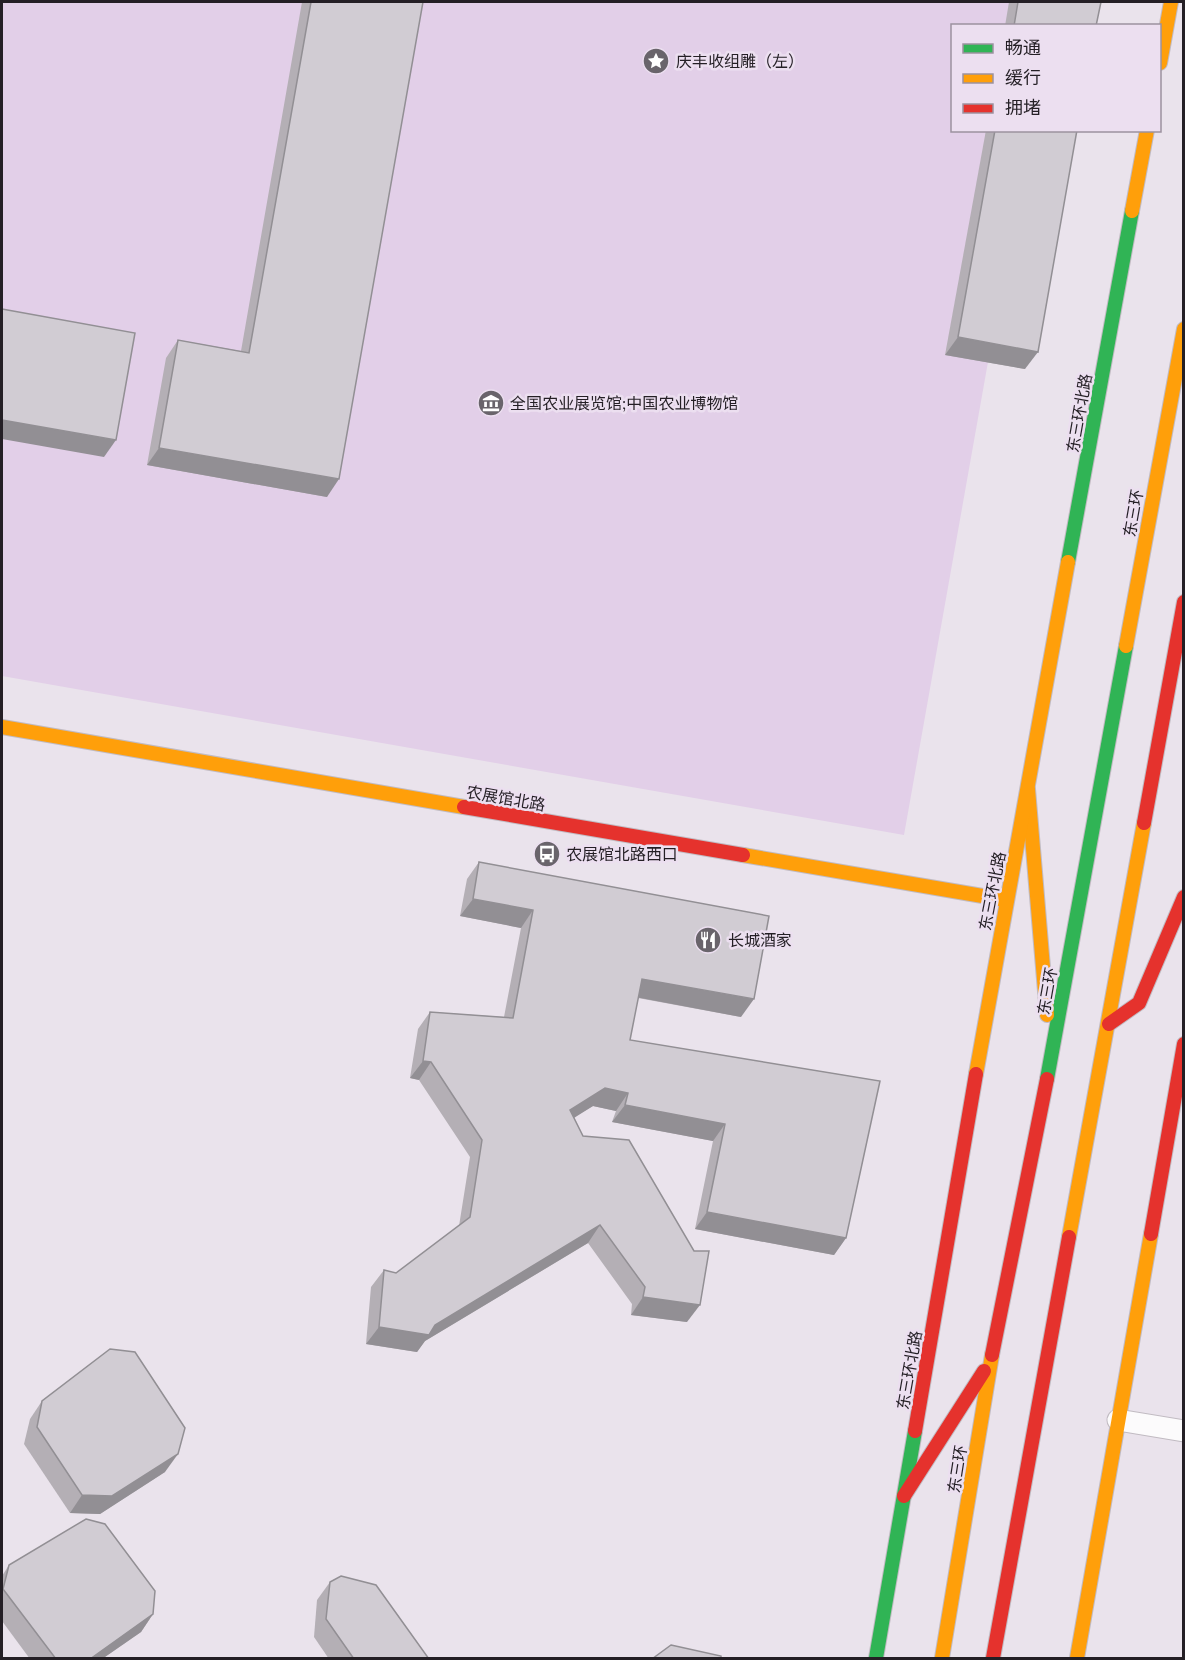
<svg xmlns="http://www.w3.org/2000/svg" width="1185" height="1660" font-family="Lora,'Noto Sans SC',serif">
	<rect width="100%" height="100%" fill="#eae3ec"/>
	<!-- green -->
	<path fill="#e2cfe8" d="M 2,2 L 1052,2 L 1047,25 L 952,26 L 952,130 L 1029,131 L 904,835 L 2,676 Z"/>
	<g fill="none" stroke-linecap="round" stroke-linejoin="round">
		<defs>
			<path id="street" d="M 1118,1420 L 1184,1431"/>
			<g id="fast">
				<path d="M 1068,562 L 1132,211"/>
				<path d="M 1047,1079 L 1126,646"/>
				<path d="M 876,1658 L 915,1431"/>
			</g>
			<g id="slow">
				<path d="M 1160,63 L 1171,2"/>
				<path d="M 1132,211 L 1147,130"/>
				<path d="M 1126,646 L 1184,329"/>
				<path d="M 2,727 L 464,807"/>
				<path d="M 1028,789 L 1047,1015"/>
				<path d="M 743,855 L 1006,900"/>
				<path d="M 976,1074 L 1068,562"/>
				<path d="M 1069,1237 L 1144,823"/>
				<path d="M 942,1658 L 992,1355"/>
				<path d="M 1077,1658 L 1151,1234"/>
			</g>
			<g id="jam">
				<path d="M 464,807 L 743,855"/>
				<path d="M 1144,823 L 1184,602"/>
				<path d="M 1109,1024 L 1139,1003 L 1184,897"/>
				<path d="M 1151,1234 L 1184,1044"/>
				<path d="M 992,1355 L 1047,1079"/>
				<path d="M 915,1431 L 976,1074"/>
				<path d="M 904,1496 L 984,1371"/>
				<path d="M 993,1658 L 1069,1237"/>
			</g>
		</defs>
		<!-- street casing -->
		<use href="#street" stroke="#c1bbc2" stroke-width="23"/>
		<!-- fast casing -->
		<use href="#fast" stroke="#c1bbc2" stroke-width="16"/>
		<!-- slow casing -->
		<use href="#slow" stroke="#c1bbc2" stroke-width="16"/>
		<!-- jam casing -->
		<use href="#jam" stroke="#c1bbc2" stroke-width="16"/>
		<!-- street -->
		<use href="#street" stroke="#fcfbfc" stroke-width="21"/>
		<!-- fast -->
		<use href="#fast" stroke="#30b455" stroke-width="14"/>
		<!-- slow -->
		<use href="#slow" stroke="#ff9f0a" stroke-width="14"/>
		<!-- jam -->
		<use href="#jam" stroke="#e5322d" stroke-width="14"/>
	</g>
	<!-- wall -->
	<g fill="#b4afb5">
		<path d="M 302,2 L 423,2 L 327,497 L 147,465 L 166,358 L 178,340 L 241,351 Z"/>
		<path d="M 1009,2 L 1101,2 L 1096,26 L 1005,26 Z"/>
		<path d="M 986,130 L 1077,130 L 1025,369 L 945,355 Z"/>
		<path d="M 479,862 L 741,1017 L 638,998 L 630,1040 L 880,1081 L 846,1238 L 834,1255 L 695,1229 L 713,1141 L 612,1122 L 616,1111 L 593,1106 L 574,1117 L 583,1136 L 687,1322 L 631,1315 L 632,1304 L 588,1243 L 425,1341 L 417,1352 L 366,1344 L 371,1287 L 384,1270 L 396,1273 L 459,1226 L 470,1157 L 419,1080 L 410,1078 L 418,1029 L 430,1012 L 504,1017 L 521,928 L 460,916 L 467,879 Z"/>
		<path d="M 42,1401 L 165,1472 L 100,1514 L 70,1513 L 24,1444 L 30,1419 Z"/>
		<path d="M 9,1565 L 153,1614 L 141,1632 L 102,1659 L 30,1659 L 2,1621 L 2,1576 Z"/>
		<path d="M 330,1582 L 429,1659 L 329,1659 L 314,1637 L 317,1600 Z"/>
	</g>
	<!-- shaded-wall -->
	<g fill="#928f94">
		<path d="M 958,337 L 1038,352 L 1025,369 L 945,355 Z"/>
		<path d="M 2,420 L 116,440 L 104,457 L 2,439 Z"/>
		<path d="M 159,448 L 339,479 L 327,497 L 147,465 Z"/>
		<path d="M 473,899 L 533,910 L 521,928 L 460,916 Z"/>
		<path d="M 642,979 L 754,999 L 741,1017 L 630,996 Z"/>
		<path d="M 423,1061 L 431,1062 L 419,1080 L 410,1078 Z"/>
		<path d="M 605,1088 L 628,1093 L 616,1111 L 593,1106 L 558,1128 L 570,1110 Z"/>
		<path d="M 625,1105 L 725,1124 L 713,1141 L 612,1122 Z"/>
		<path d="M 707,1212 L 846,1238 L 834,1255 L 695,1229 Z"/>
		<path d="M 600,1225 L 588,1243 L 425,1341 L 417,1352 L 366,1344 L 379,1327 L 435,1325 Z"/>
		<path d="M 643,1297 L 700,1305 L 687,1322 L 631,1315 Z"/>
		<path d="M 178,1454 L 165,1472 L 100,1514 L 70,1513 L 82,1495 Z"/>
		<path d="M 153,1614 L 141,1632 L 102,1659 L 90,1659 Z"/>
	</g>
	<!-- building -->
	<g fill="#d1ccd3" stroke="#928f94" stroke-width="1.5">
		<path d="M 311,2 L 423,2 L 339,479 L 159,448 L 178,340 L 249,353 Z"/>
		<path d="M 1018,2 L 1101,2 L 1096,26 L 1014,26 Z"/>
		<path d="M 995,130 L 1077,130 L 1038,352 L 958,337 Z"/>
		<path d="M 2,309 L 135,333 L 116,440 L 2,420 Z"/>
		<path d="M 479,862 L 769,916 L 754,999 L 642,979 L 630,1040 L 880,1081 L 846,1238 L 707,1212 L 725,1124 L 625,1105 L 628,1093 L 605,1088 L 570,1110 L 583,1136 L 629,1140 L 694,1251 L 709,1251 L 700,1305 L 643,1297 L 645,1287 L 600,1225 L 435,1325 L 429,1335 L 379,1327 L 384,1270 L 396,1273 L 470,1217 L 482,1140 L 431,1062 L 423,1061 L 430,1012 L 513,1018 L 533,910 L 473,899 Z"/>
		<path d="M 110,1349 L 135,1352 L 185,1428 L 178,1454 L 112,1496 L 82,1495 L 37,1427 L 42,1401 Z"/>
		<path d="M 86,1519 L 105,1524 L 155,1591 L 153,1614 L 90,1659 L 56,1659 L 3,1589 L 9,1565 Z"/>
		<path d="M 341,1576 L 376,1585 L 429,1659 L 354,1659 L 326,1619 L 330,1582 Z"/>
		<path d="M 671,1645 L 721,1656 L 721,1659 L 652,1659 Z"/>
	</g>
	<!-- icons -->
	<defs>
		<symbol id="sight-disc" viewBox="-11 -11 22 22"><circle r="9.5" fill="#69646b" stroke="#ecdff0"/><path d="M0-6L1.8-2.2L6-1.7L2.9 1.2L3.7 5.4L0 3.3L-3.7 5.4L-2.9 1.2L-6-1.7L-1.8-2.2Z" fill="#fff"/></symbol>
		<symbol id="museum-disc" viewBox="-11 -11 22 22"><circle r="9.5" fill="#69646b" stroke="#ecdff0"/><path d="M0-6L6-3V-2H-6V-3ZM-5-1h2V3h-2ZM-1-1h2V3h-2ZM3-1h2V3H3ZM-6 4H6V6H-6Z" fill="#fff"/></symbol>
		<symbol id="bus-disc" viewBox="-11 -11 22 22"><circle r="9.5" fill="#69646b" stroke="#ecdff0"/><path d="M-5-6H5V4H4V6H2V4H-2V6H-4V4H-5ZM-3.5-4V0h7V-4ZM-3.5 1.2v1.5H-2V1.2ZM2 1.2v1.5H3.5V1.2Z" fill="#fff"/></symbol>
		<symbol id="restaurant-disc" viewBox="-11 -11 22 22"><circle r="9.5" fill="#69646b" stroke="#ecdff0"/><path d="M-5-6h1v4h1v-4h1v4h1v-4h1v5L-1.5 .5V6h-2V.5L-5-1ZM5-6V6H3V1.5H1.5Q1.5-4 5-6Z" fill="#fff"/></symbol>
	</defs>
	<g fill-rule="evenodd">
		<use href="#sight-disc" x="641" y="46" width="30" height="30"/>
		<use href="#museum-disc" x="476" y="388" width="30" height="30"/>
		<use href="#bus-disc" x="532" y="839" width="30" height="30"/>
		<use href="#restaurant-disc" x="693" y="925" width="30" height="30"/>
	</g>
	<g text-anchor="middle" stroke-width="5" stroke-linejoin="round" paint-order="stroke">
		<!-- poi labels -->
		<g font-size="16" fill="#241f25" stroke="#ecdff0" text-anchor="start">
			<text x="676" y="67">庆丰收组雕（左）</text>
			<text x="510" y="409">全国农业展览馆;中国农业博物馆</text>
			<text x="566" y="860">农展馆北路西口</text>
			<text x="728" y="946">长城酒家</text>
		</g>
		<!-- street labels -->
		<g font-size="16" fill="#241f25" stroke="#ecdff0">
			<text transform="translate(1079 413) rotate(-80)" y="6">东三环北路</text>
			<text transform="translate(1133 513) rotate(-80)" y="6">东三环</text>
			<text transform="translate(506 798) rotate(10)" y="6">农展馆北路</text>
			<text transform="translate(992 891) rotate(-79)" y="6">东三环北路</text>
			<text transform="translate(1047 991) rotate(-80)" y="6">东三环</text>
			<text transform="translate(909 1370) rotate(-80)" y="6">东三环北路</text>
			<text transform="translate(957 1469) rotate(-81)" y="6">东三环</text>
		</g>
	</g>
	<!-- border -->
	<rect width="1185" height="1660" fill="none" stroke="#241f25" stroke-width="6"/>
	<!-- legend -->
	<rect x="951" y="24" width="210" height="108" fill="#ecdff0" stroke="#9c929f" stroke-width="1.5"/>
	<rect x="963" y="44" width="30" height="9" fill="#30b455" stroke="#9c929f" stroke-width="1.5"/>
	<text x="1005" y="54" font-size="18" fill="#241f25">畅通</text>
	<rect x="963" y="74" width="30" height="9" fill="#ff9f0a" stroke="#9c929f" stroke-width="1.5"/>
	<text x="1005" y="84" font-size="18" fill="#241f25">缓行</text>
	<rect x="963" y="104" width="30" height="9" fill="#e5322d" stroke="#9c929f" stroke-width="1.5"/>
	<text x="1005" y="114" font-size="18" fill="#241f25">拥堵</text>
</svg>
